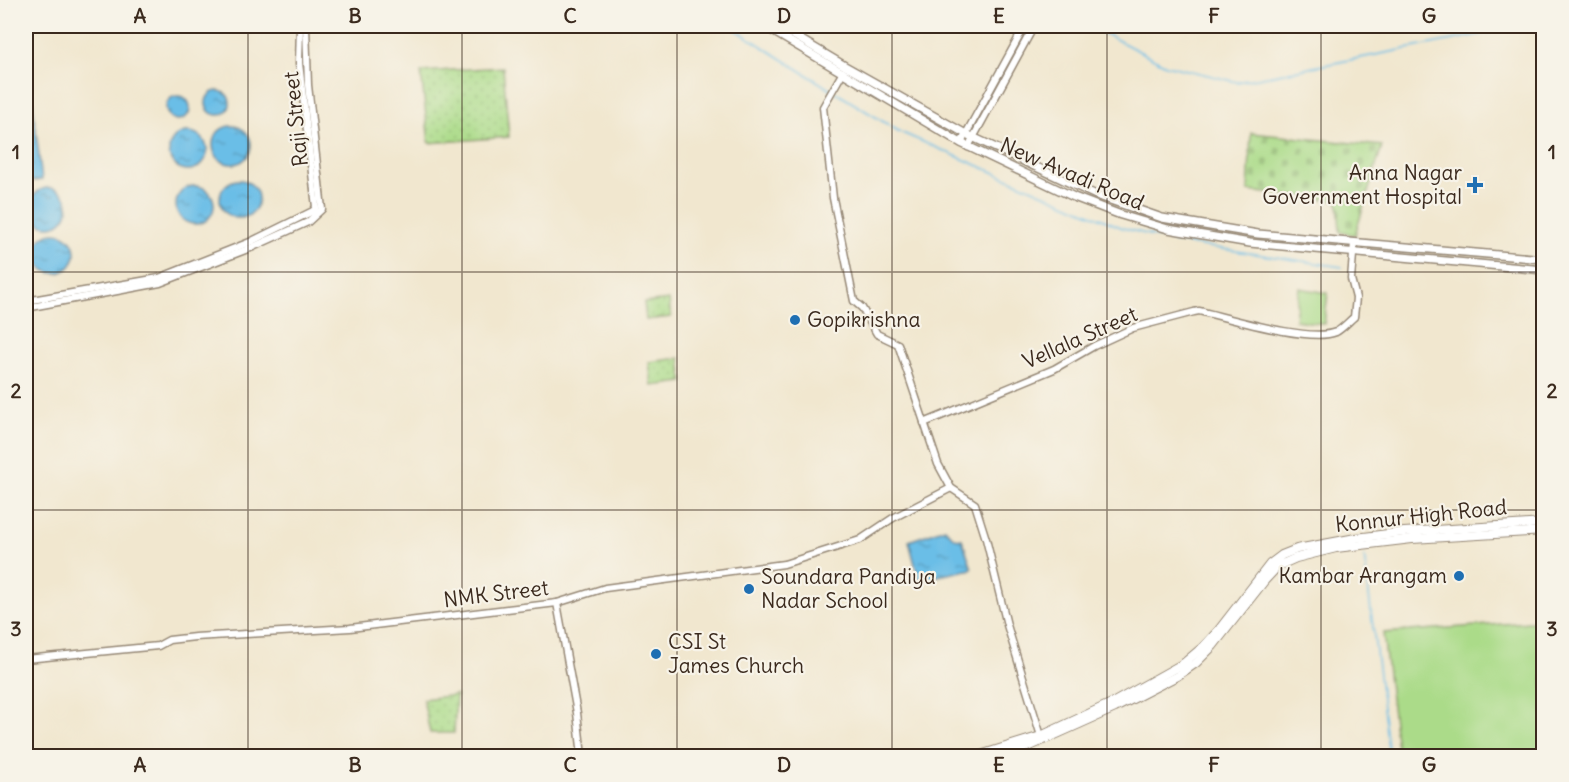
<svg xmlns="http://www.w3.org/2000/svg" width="1569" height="782" font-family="Delius,sans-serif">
	<defs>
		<pattern id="cemetery-stones" width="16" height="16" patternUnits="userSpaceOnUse" patternTransform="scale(1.5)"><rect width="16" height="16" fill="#abdb89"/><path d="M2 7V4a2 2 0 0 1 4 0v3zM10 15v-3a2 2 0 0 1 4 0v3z" fill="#94bc76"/></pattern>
		<pattern id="park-dots" width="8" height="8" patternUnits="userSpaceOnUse" patternTransform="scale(1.5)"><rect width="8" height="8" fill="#abdb89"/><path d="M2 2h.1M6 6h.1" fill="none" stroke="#94bc76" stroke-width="1.8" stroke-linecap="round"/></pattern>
		<pattern id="water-ripples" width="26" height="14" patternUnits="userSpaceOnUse" patternTransform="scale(1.5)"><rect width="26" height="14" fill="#6bbee7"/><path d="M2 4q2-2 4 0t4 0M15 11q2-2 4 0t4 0" fill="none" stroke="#599bbb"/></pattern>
	</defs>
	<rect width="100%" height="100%" fill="#f7f3e8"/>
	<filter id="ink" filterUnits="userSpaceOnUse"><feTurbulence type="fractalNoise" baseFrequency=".0167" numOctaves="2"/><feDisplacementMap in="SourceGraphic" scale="12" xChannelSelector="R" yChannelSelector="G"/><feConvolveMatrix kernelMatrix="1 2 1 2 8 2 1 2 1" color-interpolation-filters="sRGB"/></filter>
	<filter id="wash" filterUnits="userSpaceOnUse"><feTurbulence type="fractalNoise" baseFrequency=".008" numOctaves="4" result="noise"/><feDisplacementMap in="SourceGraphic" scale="24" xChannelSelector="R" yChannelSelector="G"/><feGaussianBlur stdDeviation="1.35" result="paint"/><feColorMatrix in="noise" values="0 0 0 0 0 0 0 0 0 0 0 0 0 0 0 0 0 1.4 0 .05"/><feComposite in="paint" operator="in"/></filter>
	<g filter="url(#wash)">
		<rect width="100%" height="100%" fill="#f1e7cf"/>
		<!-- cemetery -->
		<path fill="url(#cemetery-stones)" stroke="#738254" stroke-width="1.5" d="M 1251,133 L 1382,146 L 1355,235 L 1340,232 L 1338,201 L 1248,191 Z"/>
		<!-- park -->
		<g fill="url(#park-dots)" stroke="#738254" stroke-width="1.5">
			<path d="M 503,67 L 509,137 L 429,143 L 421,72 Z"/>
			<path d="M 669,300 L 671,317 L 646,320 L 644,303 Z"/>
			<path d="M 680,358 L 683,382 L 652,386 L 649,362 Z"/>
			<path d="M 456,695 L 454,733 L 430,733 L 423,699 Z"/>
		</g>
		<!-- pitch -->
		<g fill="#abdb89" stroke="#738254" stroke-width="1.5">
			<path d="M 1299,288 L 1328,293 L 1324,324 L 1295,320 Z"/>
			<path d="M 1543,621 L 1543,756 L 1398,756 L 1383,633 Z"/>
		</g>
		<!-- water -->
		<g fill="url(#water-ripples)" stroke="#537482" stroke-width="1.5">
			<path d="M 26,49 L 42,180 L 26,182 Z"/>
			<circle cx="218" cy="103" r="12"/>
			<circle cx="178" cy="108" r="12"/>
			<circle cx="232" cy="145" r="19"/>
			<circle cx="188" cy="151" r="19"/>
			<circle cx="239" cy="199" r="19"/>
			<circle cx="195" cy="205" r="19"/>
			<circle cx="49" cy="207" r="19"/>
			<circle cx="55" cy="253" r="20"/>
			<path d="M 945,528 L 954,538 L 962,539 L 972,569 L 919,580 L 909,541 Z"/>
		</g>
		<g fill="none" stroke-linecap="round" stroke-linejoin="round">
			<!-- stream -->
			<g stroke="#6bbee7" stroke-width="1.5">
				<path d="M 730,26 L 831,90"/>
				<path d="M 1090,26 L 1166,65 L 1237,82 L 1524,26"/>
				<path d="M 835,92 L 900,132 L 1123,228 L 1176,242 L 1342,267"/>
				<path d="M 1364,555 L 1389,756"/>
			</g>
		</g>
	</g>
	<g filter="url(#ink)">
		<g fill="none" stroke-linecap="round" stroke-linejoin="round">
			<defs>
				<g id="tertiary">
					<path d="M 843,72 L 823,107 L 833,198 L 854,301 L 862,308 L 877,334 L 898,344 L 938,464 L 951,488 L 975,504 L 986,539 L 1007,625 L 1041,736"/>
					<path d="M 961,143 L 1025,26"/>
					<path d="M 968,147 L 1034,26"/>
					<path d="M 26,301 L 159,278 L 250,242 L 313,211 L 316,207 L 299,63 L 300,26"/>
					<path d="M 26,308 L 160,283 L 253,247 L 308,222 L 322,209 L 308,85 L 306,26"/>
					<path d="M 924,423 L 1054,369 L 1094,346 L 1133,328 L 1194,312 L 1199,311 C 1229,318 1310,343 1336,332 C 1342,329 1349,321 1354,317 L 1356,298 L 1351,279 L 1354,243"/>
					<path d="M 557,603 L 577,713 L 582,756"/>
					<path d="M 26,659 L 158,646 L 169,640 L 195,637 L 350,628 L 557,603 L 605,588 L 784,564 L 860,540 L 893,518 L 951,488"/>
				</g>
				<g id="secondary">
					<path d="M 764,26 L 961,143 L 1074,197 L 1121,215 L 1168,229 L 1250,243 L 1544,270"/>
					<path d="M 778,26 L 845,66 L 966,134 L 1096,195 L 1162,218 L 1258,234 L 1544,259"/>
				</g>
				<g id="primary">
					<path d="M 977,756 L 1041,736 L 1114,702 L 1184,663 L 1204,646 L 1218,631 L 1270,564 L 1282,555 L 1297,549 L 1356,538 L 1404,532 L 1544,523"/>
					<path d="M 999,756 L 1028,747 L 1115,708 L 1177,676 L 1196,663 L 1213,646 L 1265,580 L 1278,566 L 1296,558 L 1336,548 L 1412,539 L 1544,531"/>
				</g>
			</defs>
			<!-- tertiary casing -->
			<use href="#tertiary" stroke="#968876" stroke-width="9"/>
			<!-- secondary casing -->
			<use href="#secondary" stroke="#968876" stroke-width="10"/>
			<!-- primary casing -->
			<use href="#primary" stroke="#968876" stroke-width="10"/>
			<!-- tertiary -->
			<use href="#tertiary" stroke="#fff" stroke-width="6"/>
			<!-- secondary -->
			<use href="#secondary" stroke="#fff" stroke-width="7"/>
			<!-- primary -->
			<use href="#primary" stroke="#fff" stroke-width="8"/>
		</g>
	</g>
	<!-- grid -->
	<path fill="none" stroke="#3b2a1e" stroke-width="1.5" stroke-opacity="0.55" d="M 248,26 L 248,756M 462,26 L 462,756M 677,26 L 677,756M 892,26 L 892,756M 1107,26 L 1107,756M 1321,26 L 1321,756M 26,272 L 1544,272M 26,510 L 1544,510"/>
	<!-- markers -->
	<g fill="#1f6fb2" stroke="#f7f3e8" stroke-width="2">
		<path d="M1472 176h6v6h6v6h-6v6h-6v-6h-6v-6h6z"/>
		<circle cx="795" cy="320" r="6"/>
		<circle cx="1459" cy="576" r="6"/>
		<circle cx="749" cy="589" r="6"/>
		<circle cx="656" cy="654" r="6"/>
	</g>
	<g text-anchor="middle" stroke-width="4.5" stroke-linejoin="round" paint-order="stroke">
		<!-- street labels -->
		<g font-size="21" fill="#3b2a1e" stroke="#f7f3e8">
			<text transform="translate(296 119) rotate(-96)" y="7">Raji Street</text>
			<text transform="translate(1072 174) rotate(23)" y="7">New Avadi Road</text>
			<text transform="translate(1080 338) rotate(-24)" y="7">Vellala Street</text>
			<text transform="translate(1421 516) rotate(-6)" y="7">Konnur High Road</text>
			<text transform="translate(496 594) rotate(-7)" y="7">NMK Street</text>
		</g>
		<!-- poi labels -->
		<g font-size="21" fill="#3b2a1e" stroke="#f7f3e8" text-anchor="start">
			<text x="1462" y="180" text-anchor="end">Anna Nagar<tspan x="1462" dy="24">Government Hospital</tspan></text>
			<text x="807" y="327">Gopikrishna</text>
			<text x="1447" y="583" text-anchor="end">Kambar Arangam</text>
			<text x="761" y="584">Soundara Pandiya<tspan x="761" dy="24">Nadar School</tspan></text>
			<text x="668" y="649">CSI St<tspan x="668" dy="24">James Church</tspan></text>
		</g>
	</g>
	<!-- margin -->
	<rect width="1569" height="782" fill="none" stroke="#f7f3e8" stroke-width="66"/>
	<rect x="33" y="33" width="1503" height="716" fill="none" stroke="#3b2a1e" stroke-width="2"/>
	<g font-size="20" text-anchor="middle" font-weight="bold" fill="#3b2a1e">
		<text x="140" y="23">A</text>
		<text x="355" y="23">B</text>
		<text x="570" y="23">C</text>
		<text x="784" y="23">D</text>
		<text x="999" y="23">E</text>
		<text x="1214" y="23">F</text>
		<text x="1429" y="23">G</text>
		<text x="16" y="159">1</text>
		<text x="1552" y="159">1</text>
		<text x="16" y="398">2</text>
		<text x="1552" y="398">2</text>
		<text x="16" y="636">3</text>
		<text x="1552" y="636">3</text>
		<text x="140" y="772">A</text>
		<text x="355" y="772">B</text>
		<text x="570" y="772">C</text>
		<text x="784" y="772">D</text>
		<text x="999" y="772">E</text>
		<text x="1214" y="772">F</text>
		<text x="1429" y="772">G</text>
	</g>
</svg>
